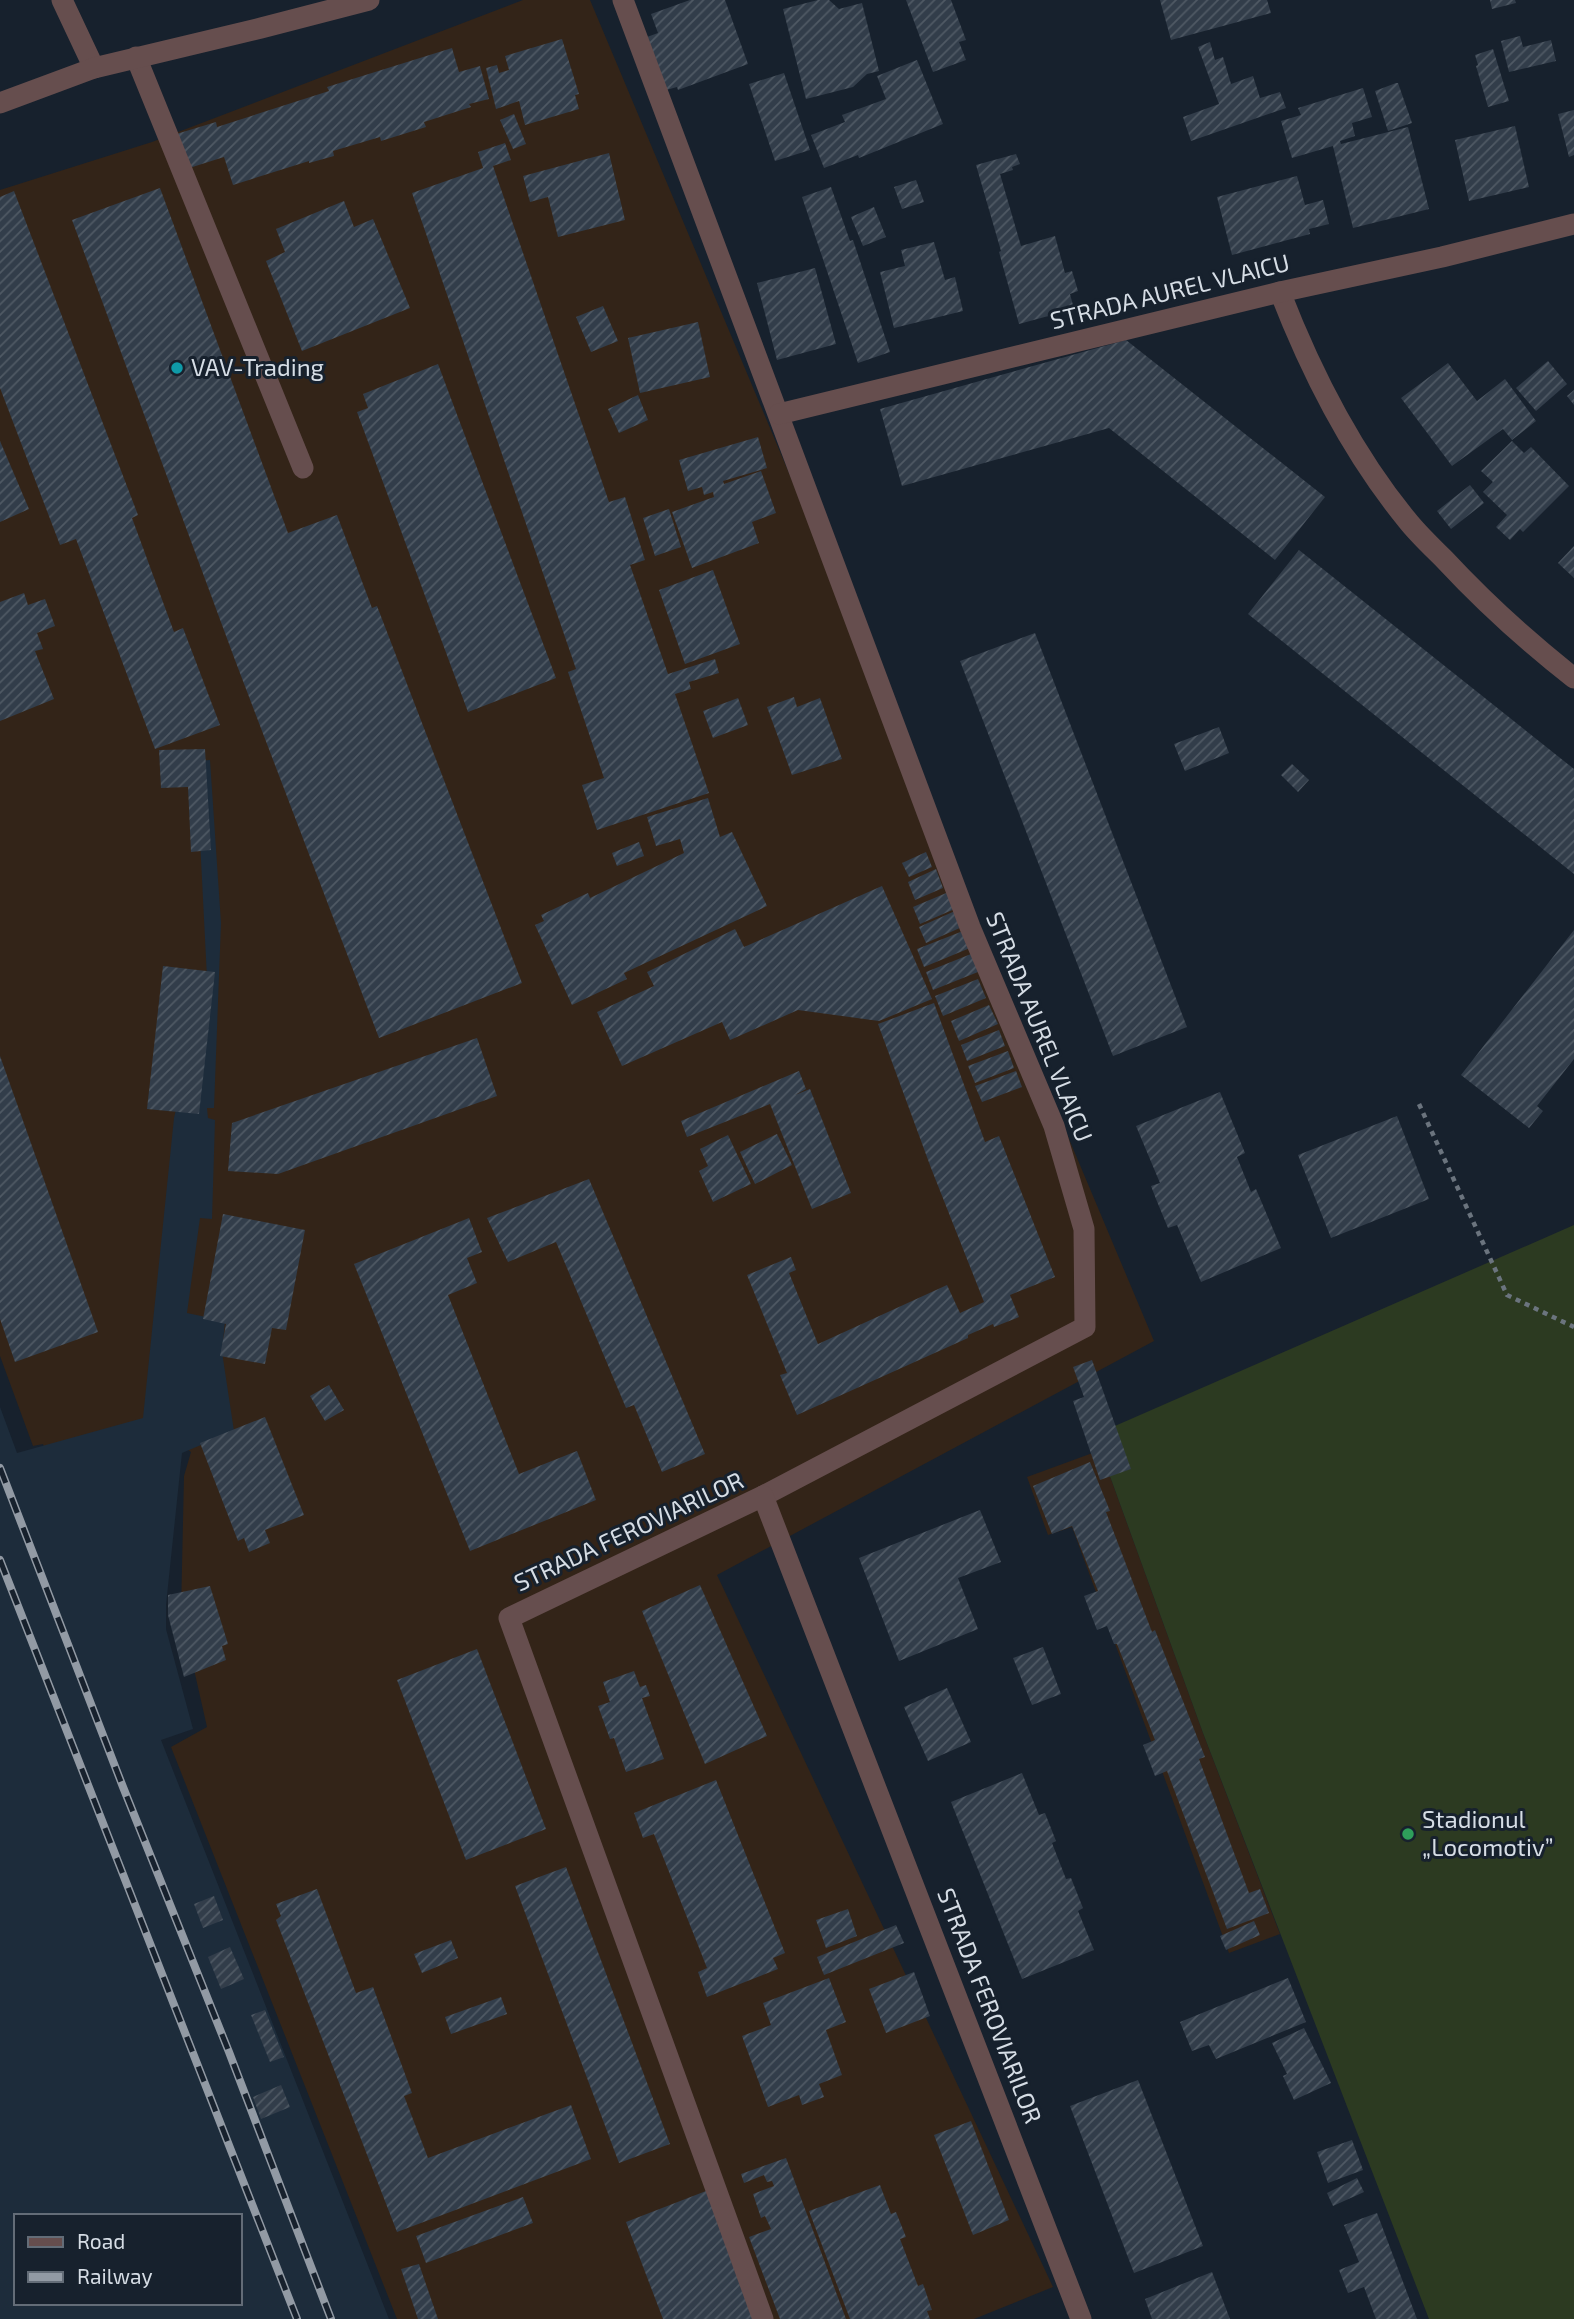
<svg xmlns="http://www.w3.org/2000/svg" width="1574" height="2319" font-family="'Exo 2',sans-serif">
	<defs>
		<pattern id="building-hatch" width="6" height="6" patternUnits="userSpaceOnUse" patternTransform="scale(1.75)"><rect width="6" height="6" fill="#323d4a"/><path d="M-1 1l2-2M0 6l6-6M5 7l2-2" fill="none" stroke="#4f5964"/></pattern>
	</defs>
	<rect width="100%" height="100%" fill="#17212d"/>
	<!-- industrial -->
	<g fill="#332418">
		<path d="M 523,0 L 590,0 L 1154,1341 L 717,1575 L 1053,2287 L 974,2319 L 397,2319 L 171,1747 L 207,1727 L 181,1612 L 184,1476 L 191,1452 L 156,1425 L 53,1470 L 43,1444 L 33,1446 L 0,1356 L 0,190 L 152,142 Z"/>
		<path d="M 1098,1451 L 1111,1479 L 1203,1733 L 1280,1934 L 1229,1953 L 1072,1527 L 1048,1535 L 1027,1477 Z"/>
	</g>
	<!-- built -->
	<path fill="#1d2c3b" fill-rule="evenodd" d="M 210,760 L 221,923 L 214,1108 L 207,1108 L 208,1118 L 215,1120 L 212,1219 L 200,1218 L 187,1313 L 225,1321 L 222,1352 L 234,1431 L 182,1453 L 166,1605 L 166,1629 L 193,1729 L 161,1740 L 389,2319 L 0,2319 L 0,1407 L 17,1453 L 143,1418 L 174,1118 L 207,978 L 196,761 ZM 16,2216 L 240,2216 L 240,2303 L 16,2303 Z"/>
	<!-- grass -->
	<path fill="#2c3a21" d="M 1574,1225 L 1574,2319 L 1429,2319 L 1203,1733 L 1111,1479 L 1092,1436 Z"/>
	<!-- building -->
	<g fill="url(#building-hatch)">
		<path d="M 690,0 L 725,0 L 748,64 L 678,90 L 677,87 L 666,90 L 647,37 L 658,33 L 651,14 Z"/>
		<path d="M 818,0 L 829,0 L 839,9 L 862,3 L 879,71 L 867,74 L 853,87 L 806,99 L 783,9 Z"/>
		<path d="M 906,0 L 951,0 L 966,40 L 959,42 L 966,60 L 933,72 Z"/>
		<path d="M 1160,0 L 1267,0 L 1271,13 L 1171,40 Z"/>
		<path d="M 1490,0 L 1515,0 L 1516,3 L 1492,9 Z"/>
		<path d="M 1520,36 L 1523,47 L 1551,40 L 1556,61 L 1509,72 L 1501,41 Z"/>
		<path d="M 562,39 L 579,94 L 575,95 L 579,109 L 525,125 L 519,101 L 496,109 L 486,68 L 497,65 L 499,73 L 509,70 L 505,56 Z"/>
		<path d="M 1210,42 L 1215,60 L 1223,57 L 1231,84 L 1253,76 L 1260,98 L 1280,92 L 1286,108 L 1191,141 L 1183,117 L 1219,104 L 1198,47 Z"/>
		<path d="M 452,48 L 459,72 L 480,66 L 489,99 L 469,104 L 471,107 L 424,122 L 426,127 L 381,141 L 380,137 L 333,151 L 334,156 L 309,163 L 309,161 L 233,185 L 224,157 L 183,170 L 173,135 L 216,122 L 217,127 L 329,91 L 327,87 Z"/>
		<path d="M 1493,49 L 1509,101 L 1488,107 L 1476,66 L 1478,65 L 1475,55 Z"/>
		<path d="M 917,60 L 943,124 L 859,158 L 858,155 L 824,168 L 811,135 L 845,122 L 842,115 L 886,99 L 877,76 Z"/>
		<path d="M 784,73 L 810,150 L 775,161 L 749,84 Z"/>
		<path d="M 1396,83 L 1398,83 L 1412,123 L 1388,131 L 1375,91 Z"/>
		<path d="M 1363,88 L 1372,117 L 1352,123 L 1355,136 L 1340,141 L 1341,144 L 1408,127 L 1429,209 L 1353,228 L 1333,146 L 1292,158 L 1281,121 L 1301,115 L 1298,108 Z"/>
		<path d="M 1574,110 L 1574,155 L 1569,157 L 1558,114 Z"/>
		<path d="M 514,114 L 526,144 L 513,149 L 500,120 Z"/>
		<path d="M 1515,126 L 1529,187 L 1469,201 L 1455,140 Z"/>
		<path d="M 505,143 L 511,160 L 493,166 L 609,502 L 625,497 L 645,560 L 630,565 L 668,674 L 715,659 L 719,673 L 689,682 L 691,689 L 675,694 L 709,793 L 597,830 L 582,785 L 604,778 L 568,672 L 576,669 L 412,193 L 483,168 L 478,152 Z"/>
		<path d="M 609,153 L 625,220 L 558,237 L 548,197 L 530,202 L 523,176 Z"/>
		<path d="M 1016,154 L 1020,164 L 1012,167 L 1013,170 L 1000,174 L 1021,246 L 1055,236 L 1065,273 L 1072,271 L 1078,291 L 1070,294 L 1074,309 L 1019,324 L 999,252 L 1001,251 L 976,165 Z"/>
		<path d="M 1297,176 L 1305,205 L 1323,200 L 1329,224 L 1309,229 L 1310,234 L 1232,255 L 1217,197 Z"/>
		<path d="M 916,180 L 924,202 L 902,209 L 894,187 Z"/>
		<path d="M 831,187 L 850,241 L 853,240 L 890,352 L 858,363 L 802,197 Z"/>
		<path d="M 160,188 L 288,533 L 337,515 L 372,608 L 377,606 L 522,983 L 379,1038 L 235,660 L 72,220 Z"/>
		<path d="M 14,191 L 138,515 L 132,518 L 174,632 L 183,628 L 220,725 L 155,749 L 76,539 L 60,545 L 0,388 L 0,197 Z"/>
		<path d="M 344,201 L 354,227 L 373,219 L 410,308 L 302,351 L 266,261 L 285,252 L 276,229 Z"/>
		<path d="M 874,207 L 886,237 L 863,246 L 851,217 Z"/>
		<path d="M 934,242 L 945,280 L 955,277 L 963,311 L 894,328 L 880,272 L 905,266 L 901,250 Z"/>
		<path d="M 815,268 L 836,344 L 777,360 L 757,283 Z"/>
		<path d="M 603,306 L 618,341 L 591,352 L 576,317 Z"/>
		<path d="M 698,322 L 710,377 L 640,393 L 628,338 Z"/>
		<path d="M 1126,340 L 1325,497 L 1275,560 L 1109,428 L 902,486 L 880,409 Z"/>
		<path d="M 1548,361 L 1567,384 L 1536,411 L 1516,388 Z"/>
		<path d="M 1448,363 L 1477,401 L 1505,379 L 1536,421 L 1512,440 L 1503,429 L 1452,466 L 1401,398 Z"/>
		<path d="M 438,364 L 556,678 L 468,712 L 357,412 L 368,408 L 363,394 Z"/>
		<path d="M 1574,390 L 1574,405 L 1567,396 Z"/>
		<path d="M 638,395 L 648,420 L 619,433 L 608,409 Z"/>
		<path d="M 758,437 L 767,468 L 723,481 L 724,484 L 761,471 L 776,513 L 752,522 L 759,543 L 692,568 L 672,512 L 714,497 L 713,492 L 704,495 L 702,487 L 688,491 L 679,460 Z"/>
		<path d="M 0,441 L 29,509 L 0,522 Z"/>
		<path d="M 1512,441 L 1524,453 L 1531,447 L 1569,486 L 1523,532 L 1520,529 L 1510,540 L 1496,527 L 1507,515 L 1483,492 L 1493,482 L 1481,471 Z"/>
		<path d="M 1470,485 L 1484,503 L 1451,529 L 1437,511 Z"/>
		<path d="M 669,509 L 681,547 L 655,556 L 643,518 Z"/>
		<path d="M 1574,546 L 1574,578 L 1558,563 Z"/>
		<path d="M 1299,550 L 1574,769 L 1574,874 L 1248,614 Z"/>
		<path d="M 713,570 L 740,644 L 685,664 L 659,590 Z"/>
		<path d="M 24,593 L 28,605 L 45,599 L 55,626 L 37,633 L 43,649 L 35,651 L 54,699 L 0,721 L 0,602 Z"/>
		<path d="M 1035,633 L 1187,1027 L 1113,1056 L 960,661 Z"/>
		<path d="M 794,697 L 797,707 L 820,698 L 842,759 L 792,775 L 767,707 Z"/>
		<path d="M 738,698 L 748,725 L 713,738 L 703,711 Z"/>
		<path d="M 1219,727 L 1229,753 L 1185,771 L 1174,744 Z"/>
		<path d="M 205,749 L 211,850 L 191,852 L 188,787 L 161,788 L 159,750 Z"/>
		<path d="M 1292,764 L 1309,780 L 1298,792 L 1281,775 Z"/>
		<path d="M 708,798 L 720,837 L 732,832 L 767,906 L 624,973 L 627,979 L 572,1005 L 535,925 L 544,921 L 541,915 L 588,893 L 590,898 L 684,853 L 680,839 L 656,846 L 647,817 Z"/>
		<path d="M 639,842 L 644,856 L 617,866 L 612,853 Z"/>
		<path d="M 926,852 L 932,867 L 909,877 L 902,863 Z"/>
		<path d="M 936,869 L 943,888 L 915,900 L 908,882 Z"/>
		<path d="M 882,886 L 932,999 L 879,1021 L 798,1010 L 730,1040 L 722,1022 L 622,1066 L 597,1012 L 654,986 L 647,972 L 735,929 L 744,947 Z"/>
		<path d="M 951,891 L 957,908 L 920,924 L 913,907 Z"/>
		<path d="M 955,911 L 962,927 L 926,943 L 919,927 Z"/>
		<path d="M 1574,930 L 1574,1059 L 1537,1106 L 1543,1111 L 1529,1128 L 1461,1075 Z"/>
		<path d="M 963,931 L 970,948 L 924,967 L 917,949 Z"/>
		<path d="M 976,952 L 983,970 L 933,990 L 926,972 Z"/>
		<path d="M 163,966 L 215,972 L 199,1114 L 147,1109 Z"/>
		<path d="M 978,979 L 986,998 L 943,1016 L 935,996 Z"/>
		<path d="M 934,1003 L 985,1142 L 999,1136 L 1055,1277 L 1010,1295 L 1019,1317 L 994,1327 L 993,1324 L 968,1335 L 968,1338 L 797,1415 L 780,1375 L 787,1373 L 747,1275 L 791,1257 L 796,1270 L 789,1273 L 818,1344 L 947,1285 L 960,1313 L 984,1302 L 931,1168 L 878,1024 Z"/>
		<path d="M 989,1005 L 998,1024 L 959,1041 L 951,1021 Z"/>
		<path d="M 999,1030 L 1005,1046 L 967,1061 L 961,1045 Z"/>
		<path d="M 477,1038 L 497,1096 L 278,1174 L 228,1171 L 232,1123 Z"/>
		<path d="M 1008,1051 L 1014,1068 L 975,1083 L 968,1066 Z"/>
		<path d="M 0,1056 L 98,1332 L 15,1362 L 0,1319 Z"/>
		<path d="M 799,1071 L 806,1089 L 795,1095 L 810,1089 L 851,1193 L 812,1209 L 770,1104 L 687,1137 L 681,1121 Z"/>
		<path d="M 1016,1071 L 1022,1087 L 982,1102 L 975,1086 Z"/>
		<path d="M 1220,1092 L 1245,1153 L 1237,1157 L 1251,1192 L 1256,1189 L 1281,1248 L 1201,1282 L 1177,1225 L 1168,1228 L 1156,1199 L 1151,1186 L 1160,1183 L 1136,1126 Z"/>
		<path d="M 1397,1116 L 1429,1199 L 1331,1238 L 1298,1155 Z"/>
		<path d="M 777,1134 L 792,1165 L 755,1184 L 740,1152 Z"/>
		<path d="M 728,1135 L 751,1184 L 713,1202 L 699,1171 L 708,1166 L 700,1149 Z"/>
		<path d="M 589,1179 L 705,1454 L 662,1472 L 634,1405 L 626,1408 L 556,1242 L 508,1262 L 487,1218 Z"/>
		<path d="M 223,1214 L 305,1230 L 286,1330 L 272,1328 L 265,1364 L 220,1356 L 226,1324 L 203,1319 Z"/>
		<path d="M 469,1218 L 482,1252 L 467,1258 L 477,1283 L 448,1295 L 519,1474 L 577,1451 L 596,1500 L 470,1551 L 354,1264 Z"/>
		<path d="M 1092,1360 L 1131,1469 L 1100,1480 L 1073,1401 L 1084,1397 L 1073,1367 Z"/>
		<path d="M 329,1385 L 344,1410 L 325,1421 L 310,1396 Z"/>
		<path d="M 265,1417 L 304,1515 L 265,1530 L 270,1543 L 249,1552 L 244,1538 L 238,1541 L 200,1443 Z"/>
		<path d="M 1090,1462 L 1110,1511 L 1106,1512 L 1152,1632 L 1155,1630 L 1205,1757 L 1199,1759 L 1249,1893 L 1260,1889 L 1269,1913 L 1227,1929 L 1167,1771 L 1155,1776 L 1143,1745 L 1155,1740 L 1117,1644 L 1114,1644 L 1107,1626 L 1097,1630 L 1084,1596 L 1098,1591 L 1072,1526 L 1052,1534 L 1033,1486 Z"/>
		<path d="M 980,1510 L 1001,1562 L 958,1578 L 978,1629 L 899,1661 L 859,1558 Z"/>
		<path d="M 700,1585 L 767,1736 L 705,1764 L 642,1611 Z"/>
		<path d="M 210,1586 L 228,1644 L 222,1646 L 226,1660 L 184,1677 L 168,1615 L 168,1595 Z"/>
		<path d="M 1043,1647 L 1061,1694 L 1032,1705 L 1013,1658 Z"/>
		<path d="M 477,1649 L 546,1829 L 466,1860 L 397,1680 Z"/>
		<path d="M 634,1671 L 640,1687 L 646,1685 L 650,1696 L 642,1698 L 664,1759 L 626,1772 L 614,1738 L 610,1739 L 598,1706 L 610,1702 L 603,1682 Z"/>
		<path d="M 947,1688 L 971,1742 L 928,1761 L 904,1707 Z"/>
		<path d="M 1022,1773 L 1039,1815 L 1045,1813 L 1056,1841 L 1052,1843 L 1066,1879 L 1071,1878 L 1083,1908 L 1078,1911 L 1094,1950 L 1022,1979 L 951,1802 Z"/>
		<path d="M 716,1780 L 785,1953 L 773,1958 L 778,1969 L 707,1997 L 698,1972 L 707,1968 L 654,1834 L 643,1838 L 634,1813 Z"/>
		<path d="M 566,1867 L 670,2144 L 619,2163 L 515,1886 Z"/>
		<path d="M 317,1889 L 356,1993 L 373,1987 L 412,2093 L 404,2096 L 428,2158 L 571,2105 L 591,2159 L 397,2232 L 276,1920 L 281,1916 L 276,1904 Z"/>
		<path d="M 214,1896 L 223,1920 L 203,1928 L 194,1904 Z"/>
		<path d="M 848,1909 L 857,1936 L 826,1948 L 816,1920 Z"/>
		<path d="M 1254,1921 L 1260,1935 L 1226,1950 L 1220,1936 Z"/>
		<path d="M 896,1925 L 904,1943 L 824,1975 L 817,1957 Z"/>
		<path d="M 451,1940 L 458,1958 L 422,1973 L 414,1954 Z"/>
		<path d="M 230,1947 L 244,1979 L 221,1989 L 208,1957 Z"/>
		<path d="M 914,1972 L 930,2016 L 886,2033 L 869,1989 Z"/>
		<path d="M 829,1978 L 846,2022 L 826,2030 L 842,2075 L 819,2084 L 824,2097 L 802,2105 L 799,2095 L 768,2107 L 742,2036 L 771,2025 L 763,2003 Z"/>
		<path d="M 1288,1978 L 1306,2022 L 1216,2059 L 1209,2045 L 1192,2051 L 1180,2022 Z"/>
		<path d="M 501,1997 L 507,2014 L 451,2034 L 445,2017 Z"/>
		<path d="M 265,2010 L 284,2057 L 270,2062 L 251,2015 Z"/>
		<path d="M 1304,2028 L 1331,2083 L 1294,2100 L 1283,2076 L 1287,2074 L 1272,2043 Z"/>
		<path d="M 1138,2080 L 1203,2246 L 1134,2273 L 1070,2106 Z"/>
		<path d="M 281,2085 L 290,2107 L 261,2119 L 253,2097 Z"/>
		<path d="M 971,2121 L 1009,2220 L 973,2235 L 934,2135 Z"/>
		<path d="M 1352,2140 L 1363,2170 L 1328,2183 L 1317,2152 Z"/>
		<path d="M 786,2158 L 846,2319 L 780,2319 L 749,2237 L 771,2229 L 765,2216 L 761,2218 L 753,2194 L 774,2186 L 772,2181 L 767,2182 L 764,2175 L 744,2183 L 741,2174 Z"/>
		<path d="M 1357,2178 L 1364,2192 L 1333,2206 L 1327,2193 Z"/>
		<path d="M 880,2185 L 891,2214 L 896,2212 L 906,2237 L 900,2239 L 918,2286 L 923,2284 L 932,2310 L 927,2311 L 930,2319 L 850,2319 L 809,2211 Z"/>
		<path d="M 706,2191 L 756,2319 L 663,2319 L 626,2222 Z"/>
		<path d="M 523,2197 L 533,2223 L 426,2263 L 416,2236 Z"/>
		<path d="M 1377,2213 L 1417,2319 L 1376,2319 L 1364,2287 L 1348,2293 L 1339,2270 L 1359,2262 L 1344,2225 Z"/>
		<path d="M 419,2264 L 438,2319 L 418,2319 L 401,2269 Z"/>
		<path d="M 1212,2272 L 1230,2319 L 1152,2319 L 1145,2299 Z"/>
	</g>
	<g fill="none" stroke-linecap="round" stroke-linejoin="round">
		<!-- path -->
		<path stroke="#6b747e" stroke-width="4.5" stroke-dasharray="5 5" stroke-linecap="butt" d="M 1419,1104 L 1507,1295 L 1574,1327"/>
		<!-- lane -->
		<path stroke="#664e4e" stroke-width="21" d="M 136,57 L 303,468"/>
		<!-- street -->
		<g stroke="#664e4e" stroke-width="21">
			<path d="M 62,0 L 94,68"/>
			<path d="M 623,0 L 970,927 L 1054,1126 L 1084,1229 L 1085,1327 L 763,1496"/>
			<path d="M 0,103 L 94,68 L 261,28 L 369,0"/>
			<path d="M 1280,292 C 1311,372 1352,453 1407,520 C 1418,534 1431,546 1444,559 C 1484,602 1528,642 1574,678"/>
			<path d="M 779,414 L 1280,292 L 1442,257 L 1574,224"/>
			<path d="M 763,2319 L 509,1618 L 763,1496 L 1081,2319"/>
		</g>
		<defs>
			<g id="rail">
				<path d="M 0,1468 L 123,1787 L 229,2052 L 331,2319"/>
				<path d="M 0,1560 L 297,2319"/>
			</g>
		</defs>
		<!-- rail casing -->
		<use href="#rail" stroke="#929aa4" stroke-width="8"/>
		<!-- rail -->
		<use href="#rail" stroke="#17212d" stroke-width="5" stroke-dasharray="16" stroke-linecap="butt"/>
	</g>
	<!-- markers -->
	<circle fill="#0f9aa8" stroke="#17212d" stroke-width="2.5" cx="177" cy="368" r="7"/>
	<circle fill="#2e9e5b" stroke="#17212d" stroke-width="2.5" cx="1408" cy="1834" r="7"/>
	<g text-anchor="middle" stroke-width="6" stroke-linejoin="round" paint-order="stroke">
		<!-- street labels -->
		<g font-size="24" fill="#d6dde5" stroke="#17212d">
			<text transform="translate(1170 292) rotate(-14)" y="8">STRADA AUREL VLAICU</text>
			<text transform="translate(1039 1027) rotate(68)" y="8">STRADA AUREL VLAICU</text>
			<text transform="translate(629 1532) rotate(-25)" y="8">STRADA FEROVIARILOR</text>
			<text transform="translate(989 2006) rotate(69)" y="8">STRADA FEROVIARILOR</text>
		</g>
		<!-- poi labels -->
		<g font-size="24" fill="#d6dde5" stroke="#17212d" text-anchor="start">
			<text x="191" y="376">VAV-Trading</text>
			<text x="1422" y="1828">Stadionul<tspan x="1422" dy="28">„Locomotiv”</tspan></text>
		</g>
	</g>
	<!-- legend -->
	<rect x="14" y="2214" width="228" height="91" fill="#17212d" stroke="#636c77" stroke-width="2"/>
	<rect x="28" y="2237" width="35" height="10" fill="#664e4e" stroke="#636c77" stroke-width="2"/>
	<text x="77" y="2249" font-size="21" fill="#d6dde5">Road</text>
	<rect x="28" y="2272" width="35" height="10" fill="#929aa4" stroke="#636c77" stroke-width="2"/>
	<text x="77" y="2284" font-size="21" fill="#d6dde5">Railway</text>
</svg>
